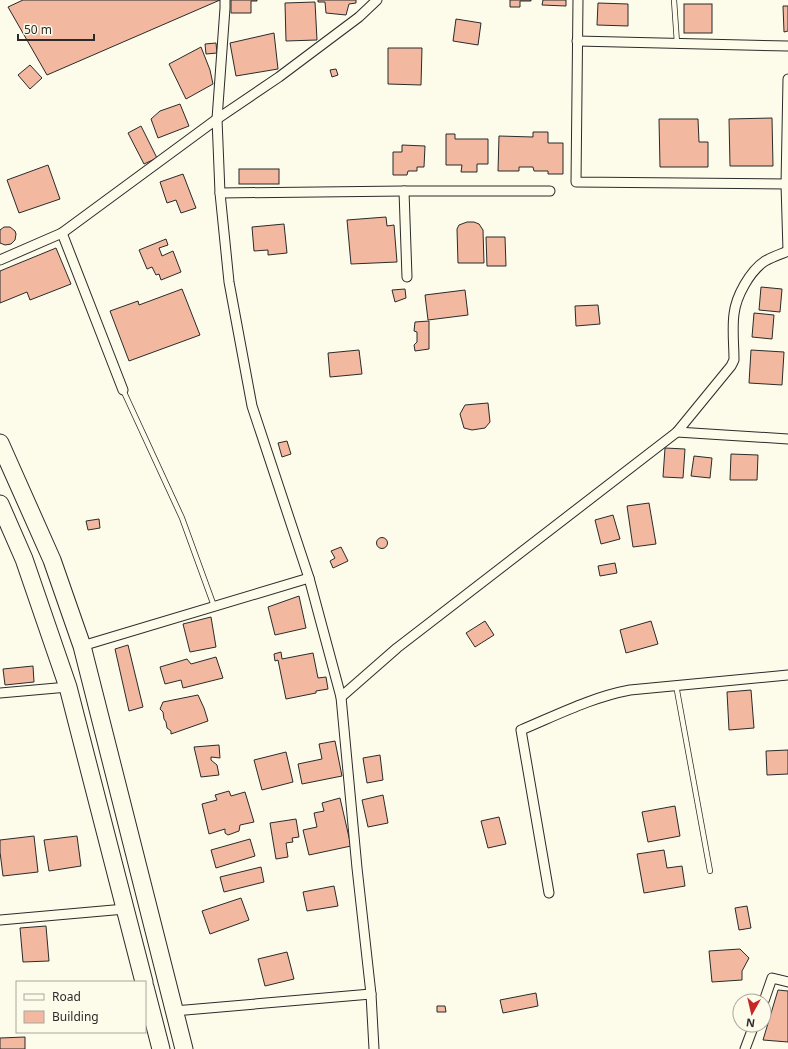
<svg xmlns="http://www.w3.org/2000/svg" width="788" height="1049" font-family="'Noto Sans',sans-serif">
	<rect width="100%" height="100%" fill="#fdfbea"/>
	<!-- building -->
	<g fill="#f2b8a0" stroke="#2b2b2b">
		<path d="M 23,0 L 220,0 L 47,75 L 8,7 Z"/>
		<path d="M 231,0 L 257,0 L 257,1 L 251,1 L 251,13 L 231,13 Z"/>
		<path d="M 318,0 L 356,0 L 356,3 L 349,4 L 346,15 L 326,13 L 325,2 L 318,2 Z"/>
		<path d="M 510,0 L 531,0 L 531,1 L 520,1 L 520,7 L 510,7 Z"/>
		<path d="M 543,0 L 566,0 L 566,6 L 542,5 Z"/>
		<path d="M 315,2 L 317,40 L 286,41 L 285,3 Z"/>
		<path d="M 598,3 L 628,4 L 628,26 L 597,25 Z"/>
		<rect x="684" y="4" width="28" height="29"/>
		<path d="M 783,6 L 788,6 L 788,31 L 784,32 Z"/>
		<path d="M 456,19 L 481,23 L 478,45 L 453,41 Z"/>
		<path d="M 274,33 L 278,69 L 236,76 L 230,43 Z"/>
		<path d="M 216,43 L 217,53 L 206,54 L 205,44 Z"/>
		<path d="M 201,47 L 210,70 L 213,84 L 186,99 L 169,64 Z"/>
		<path d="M 388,48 L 422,48 L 421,85 L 388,84 Z"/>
		<path d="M 30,65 L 42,78 L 30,89 L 18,75 Z"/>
		<path d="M 336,69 L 338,75 L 332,77 L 330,70 Z"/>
		<path d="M 180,104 L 189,126 L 158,138 L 151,119 L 160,111 Z"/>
		<path d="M 772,118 L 773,166 L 730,166 L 729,119 Z"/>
		<path d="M 659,119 L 698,119 L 699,142 L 708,142 L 708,167 L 660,167 Z"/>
		<path d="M 141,126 L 157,158 L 144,164 L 128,133 Z"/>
		<path d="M 533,132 L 548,132 L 548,143 L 563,143 L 563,174 L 548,174 L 548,171 L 534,171 L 533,167 L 519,167 L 519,171 L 498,171 L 499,136 L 533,137 Z"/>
		<path d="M 446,134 L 455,134 L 455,139 L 488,139 L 488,164 L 477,164 L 477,172 L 461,172 L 462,165 L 446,165 Z"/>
		<path d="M 402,145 L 425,146 L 424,167 L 417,167 L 417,171 L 408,171 L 407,175 L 393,175 L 393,152 L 402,152 Z"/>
		<path d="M 48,165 L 60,199 L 19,213 L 7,180 Z"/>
		<rect x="239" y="169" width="40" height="15"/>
		<path d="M 183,174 L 196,208 L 181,213 L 176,200 L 167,203 L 160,182 Z"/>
		<path d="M 386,217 L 387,226 L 394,225 L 397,262 L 351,264 L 347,220 Z"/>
		<path d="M 467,222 L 474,222 L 479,224 L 483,230 L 484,263 L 458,263 L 457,229 L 459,225 Z"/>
		<path d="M 284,224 L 287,253 L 268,255 L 268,250 L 254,251 L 252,227 Z"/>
		<path d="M 4,227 L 10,227 L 15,231 L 16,234 L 15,240 L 11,244 L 5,245 L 0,243 L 0,230 Z"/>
		<path d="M 486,237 L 505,237 L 506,266 L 487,266 Z"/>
		<path d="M 166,239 L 168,245 L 159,248 L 162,256 L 173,251 L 181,272 L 161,280 L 159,274 L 156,275 L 152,267 L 147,269 L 139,250 Z"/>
		<path d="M 56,248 L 71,284 L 30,300 L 27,292 L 0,303 L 0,271 Z"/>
		<path d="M 761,287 L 782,289 L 780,312 L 759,310 Z"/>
		<path d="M 182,289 L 200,335 L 129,361 L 110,311 L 138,301 L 139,305 Z"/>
		<path d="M 405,289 L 406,298 L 395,302 L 392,290 Z"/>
		<path d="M 465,290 L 468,315 L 428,320 L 425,295 Z"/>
		<path d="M 598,305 L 600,324 L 576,326 L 575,306 Z"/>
		<path d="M 754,313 L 774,315 L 772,339 L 752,337 Z"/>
		<path d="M 429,321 L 429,349 L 415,351 L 414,345 L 417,342 L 417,332 L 414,331 L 415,322 Z"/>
		<path d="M 359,350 L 362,374 L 330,377 L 328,353 Z"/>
		<path d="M 751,350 L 784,352 L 782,385 L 749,383 Z"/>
		<path d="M 488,403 L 490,422 L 485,428 L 472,430 L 464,428 L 460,414 L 465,405 Z"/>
		<path d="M 287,441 L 291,454 L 282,457 L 278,443 Z"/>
		<path d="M 665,448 L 685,449 L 683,478 L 663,477 Z"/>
		<path d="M 731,454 L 758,455 L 757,480 L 730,480 Z"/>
		<path d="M 694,456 L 712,458 L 710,478 L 691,476 Z"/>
		<path d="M 649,503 L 656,544 L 633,547 L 627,506 Z"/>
		<path d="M 613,515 L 620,539 L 601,544 L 595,520 Z"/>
		<path d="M 99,519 L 100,528 L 88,530 L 86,521 Z"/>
		<circle cx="382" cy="543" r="5.5"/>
		<path d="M 341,547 L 348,561 L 333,568 L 330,561 L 335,558 L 331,551 Z"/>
		<path d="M 615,563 L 617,573 L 600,576 L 598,566 Z"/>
		<path d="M 299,596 L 306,628 L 275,635 L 268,607 Z"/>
		<path d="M 211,617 L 216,647 L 190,652 L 183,624 Z"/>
		<path d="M 485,621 L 494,635 L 475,647 L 466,633 Z"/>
		<path d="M 651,621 L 658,644 L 626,653 L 620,630 Z"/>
		<path d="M 128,645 L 143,707 L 129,711 L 115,649 Z"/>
		<path d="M 281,652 L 282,659 L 313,653 L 318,678 L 326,677 L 328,689 L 316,691 L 316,693 L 286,699 L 278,660 L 275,661 L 274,654 Z"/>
		<path d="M 216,657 L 223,678 L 183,688 L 181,680 L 165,684 L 160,667 L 187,659 L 191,664 Z"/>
		<path d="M 33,666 L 34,682 L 5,685 L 3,669 Z"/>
		<path d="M 751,690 L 754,728 L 729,730 L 727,692 Z"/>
		<path d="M 198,695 L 204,708 L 208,721 L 171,734 L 171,731 L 167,728 L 166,722 L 164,719 L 163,712 L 160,709 L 163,702 Z"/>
		<path d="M 335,741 L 342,776 L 302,784 L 298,764 L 322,759 L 319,744 Z"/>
		<path d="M 219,745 L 220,758 L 211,757 L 211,760 L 217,765 L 219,775 L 201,777 L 194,747 Z"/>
		<path d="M 788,750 L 788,774 L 767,775 L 766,751 Z"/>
		<path d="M 286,752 L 293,782 L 262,790 L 254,760 Z"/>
		<path d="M 380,755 L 383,780 L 367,783 L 363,758 Z"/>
		<path d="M 229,791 L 231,796 L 245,792 L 254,822 L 240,825 L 239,831 L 228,835 L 225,833 L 225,829 L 209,834 L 202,804 L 217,800 L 215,795 Z"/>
		<path d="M 383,795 L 388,823 L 368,827 L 362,800 Z"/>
		<path d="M 340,798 L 351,846 L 309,855 L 303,830 L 317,827 L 314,813 L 324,811 L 322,803 Z"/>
		<path d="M 675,806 L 680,836 L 648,842 L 642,812 Z"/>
		<path d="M 499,817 L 506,844 L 488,848 L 481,821 Z"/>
		<path d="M 296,819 L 299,837 L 292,838 L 293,842 L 286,843 L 288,857 L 276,859 L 270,823 Z"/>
		<path d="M 34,836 L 38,872 L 3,876 L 0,852 L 0,840 Z"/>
		<path d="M 77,836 L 81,866 L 49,871 L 44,840 Z"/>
		<path d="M 250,839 L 255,856 L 216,868 L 211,850 Z"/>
		<path d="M 664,850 L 667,868 L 682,866 L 685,886 L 644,893 L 637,854 Z"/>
		<path d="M 261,867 L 264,882 L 224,892 L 220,877 Z"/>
		<path d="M 334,886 L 338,906 L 307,911 L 303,892 Z"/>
		<path d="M 241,898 L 249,920 L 210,934 L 202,911 Z"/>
		<path d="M 747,906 L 751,928 L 739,930 L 735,908 Z"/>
		<path d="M 46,926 L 49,961 L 23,962 L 20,928 Z"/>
		<path d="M 740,949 L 749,958 L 742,971 L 742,980 L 712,982 L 709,951 Z"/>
		<path d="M 287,952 L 294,979 L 265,986 L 258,959 Z"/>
		<path d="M 778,990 L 788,991 L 788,1042 L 763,1040 Z"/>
		<path d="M 536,993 L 538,1006 L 503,1013 L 500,1000 Z"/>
		<path d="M 437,1006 L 445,1006 L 446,1012 L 437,1012 Z"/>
		<path d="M 25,1037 L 25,1049 L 0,1049 L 0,1038 Z"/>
	</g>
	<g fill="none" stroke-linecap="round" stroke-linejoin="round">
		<defs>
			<g id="lane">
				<path d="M 674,0 L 677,43"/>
				<path d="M 123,390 L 182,518 L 214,606"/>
				<path d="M 676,685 L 710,871"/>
			</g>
			<g id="street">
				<path d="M 225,0 L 225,8 L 217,119 L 220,193 L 229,282 L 252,406 L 309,578 L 341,697 L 357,868 L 371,994 L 374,1049"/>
				<path d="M 578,0 L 576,182 L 788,184"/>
				<path d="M 577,41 L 788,46"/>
				<path d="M 404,191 L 407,277"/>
				<path d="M 220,193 L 404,191 L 550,191"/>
				<path d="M 62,233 L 123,390"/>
				<path d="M 788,251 L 786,184 L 788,79"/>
				<path d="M 0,260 L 62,233 L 217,119 L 279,77 L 359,17 L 377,0"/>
				<path d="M 677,432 L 788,439"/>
				<path d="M 82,646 L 309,578"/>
				<path d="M 0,693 L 68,687"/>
				<path d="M 341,697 L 397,648 L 677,432 L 731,366 L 734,360 C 734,345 732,329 734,314 C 736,296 750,271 765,261 C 772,257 781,254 788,251"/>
				<path d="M 549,893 L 521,730 C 557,715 592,697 630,690 L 788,675"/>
				<path d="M 0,920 L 125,909"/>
				<path d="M 764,1001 L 772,978 L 788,982"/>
				<path d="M 174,1011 L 371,994"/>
				<path d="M 745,1049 L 754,1025"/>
			</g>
			<g id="highway">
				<path d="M 0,443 L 52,560 L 82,646 L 184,1049"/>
				<path d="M 0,504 L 24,559 L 68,687 L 144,982"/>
				<path d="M 145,987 L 161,1049"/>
			</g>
		</defs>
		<!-- lane casing -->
		<use href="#lane" stroke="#2b2b2b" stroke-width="6"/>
		<!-- street casing -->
		<use href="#street" stroke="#2b2b2b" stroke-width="11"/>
		<!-- highway casing -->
		<use href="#highway" stroke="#2b2b2b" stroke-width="19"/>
		<!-- lane -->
		<use href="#lane" stroke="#fdfbea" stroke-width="4.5"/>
		<!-- street -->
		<use href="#street" stroke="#fdfbea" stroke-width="9"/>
		<!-- highway -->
		<use href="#highway" stroke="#fdfbea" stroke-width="17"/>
	</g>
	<!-- legend -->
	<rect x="16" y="981" width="130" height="52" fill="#fdfbea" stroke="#a9a89e"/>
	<rect x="24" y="994" width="20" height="6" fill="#fdfbea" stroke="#a9a89e"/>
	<text x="52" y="1001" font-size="12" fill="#2b2b2b">Road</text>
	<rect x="24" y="1011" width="20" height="12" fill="#f2b8a0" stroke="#a9a89e"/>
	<text x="52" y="1021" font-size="12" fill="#2b2b2b">Building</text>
	<!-- north arrow -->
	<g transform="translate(752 1013) rotate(188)"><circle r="19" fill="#fdfbea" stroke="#a9a89e"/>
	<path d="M0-3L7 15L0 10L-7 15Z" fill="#c62828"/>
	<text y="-6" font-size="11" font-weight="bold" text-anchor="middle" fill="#2b2b2b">N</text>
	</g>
	<!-- scale -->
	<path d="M18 34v6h76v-6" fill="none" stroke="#2b2b2b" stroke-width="2"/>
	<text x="24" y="34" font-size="12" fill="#2b2b2b" stroke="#fdfbea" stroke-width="3" paint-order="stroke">50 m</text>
</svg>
